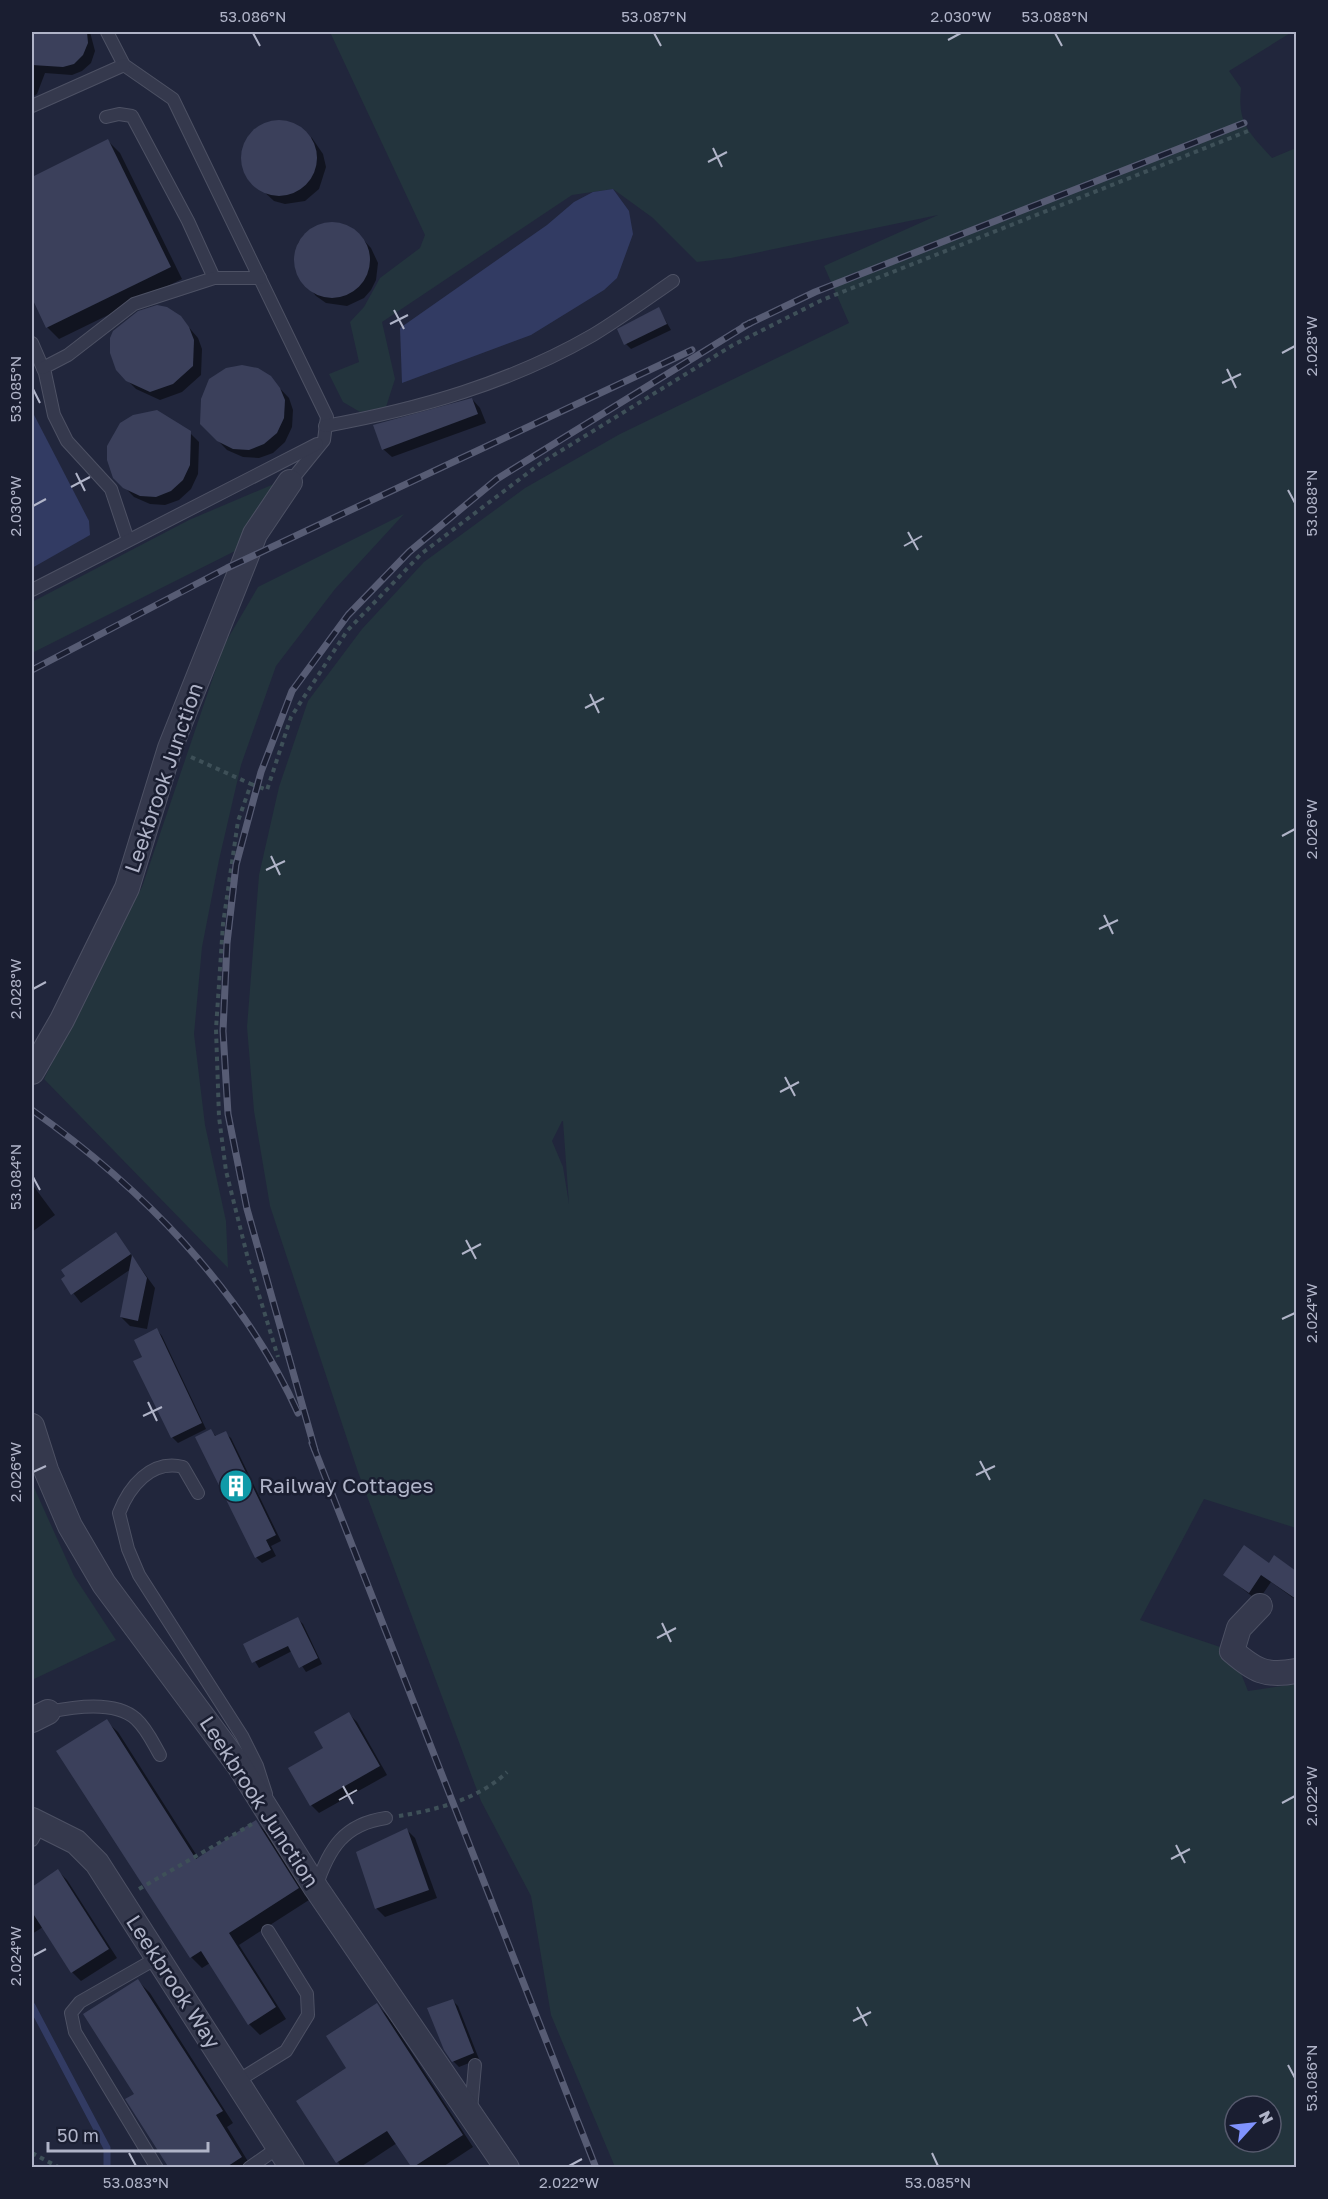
<svg xmlns="http://www.w3.org/2000/svg" width="1328" height="2199" font-family="'Golos Text',sans-serif">
	<rect width="100%" height="100%" fill="#21263c"/>
	<!-- green -->
	<g fill="#23343d" fill-rule="evenodd">
		<path d="M 330,32 L 1292,32 L 1229,71 L 1241,88 C 1237,124 1250,133 1272,158 L 1296,148 L 1296,1528 L 1204,1499 L 1140,1620 L 1232,1651 L 1248,1691 L 1296,1684 L 1296,2167 L 615,2167 L 551,2015 L 531,1896 L 481,1801 L 358,1472 L 270,1206 L 254,1111 L 247,1027 L 259,875 L 279,787 L 308,701 L 362,629 L 424,562 L 525,488 L 620,434 L 849,323 L 824,266 L 938,215 L 731,258 L 697,262 L 653,218 L 613,189 L 572,195 L 382,322 L 395,379 L 386,407 L 360,412 L 343,402 L 329,374 L 359,362 L 350,322 L 364,307 L 380,278 L 420,248 L 425,235 ZM 562,1121 L 563,1121 L 569,1204 L 563,1167 L 552,1141 ZM 1235,2106 L 1271,2106 L 1271,2142 L 1235,2142 Z"/>
		<path d="M 281,481 L 241,548 L 32,653 L 32,602 L 189,520 Z"/>
		<path d="M 404,514 L 335,589 L 276,666 L 241,765 L 219,860 L 202,947 L 194,1034 L 205,1125 L 226,1221 L 228,1268 L 44,1079 L 142,887 L 224,645 L 258,587 Z"/>
		<path d="M 32,1483 L 74,1576 L 116,1640 L 32,1680 Z"/>
	</g>
	<!-- water -->
	<g fill="#323b63">
		<path d="M 613,189 L 629,211 L 633,234 L 617,278 L 604,290 L 531,335 L 402,383 L 400,328 L 547,225 L 574,202 L 593,192 Z"/>
		<path d="M 32,411 L 89,521 L 90,535 L 32,568 Z"/>
	</g>
	<!-- shadow -->
	<g fill="#0007">
		<path d="M 32,32 L 90,32 L 95,51 L 91,63 L 82,71 L 72,75 L 45,73 L 37,94 L 32,97 Z"/>
		<path d="M 282,121 L 294,124 L 312,138 L 323,154 L 326,167 L 319,189 L 305,201 L 285,204 L 274,201 L 248,177 L 242,159 L 243,150 L 252,133 L 262,125 Z"/>
		<path d="M 108,141 L 120,153 L 182,279 L 59,339 L 47,327 L 32,295 L 32,178 Z"/>
		<path d="M 334,223 L 355,231 L 371,248 L 378,263 L 376,280 L 371,290 L 364,298 L 347,306 L 326,303 L 316,296 L 296,271 L 295,261 L 298,243 L 304,235 L 323,224 Z"/>
		<path d="M 659,309 L 671,330 L 631,349 L 626,344 Z"/>
		<path d="M 180,317 L 198,338 L 202,349 L 201,375 L 182,392 L 160,400 L 136,389 L 117,370 Z"/>
		<path d="M 270,378 L 289,398 L 293,410 L 292,427 L 285,442 L 273,453 L 259,458 L 243,457 L 227,450 L 201,423 Z"/>
		<path d="M 472,399 L 480,408 L 486,423 L 392,457 L 383,449 Z"/>
		<path d="M 190,433 L 199,442 L 198,474 L 191,489 L 179,500 L 165,505 L 150,504 L 134,497 L 115,477 Z"/>
		<path d="M 32,1184 L 55,1215 L 32,1232 Z"/>
		<path d="M 116,1234 L 155,1288 L 147,1329 L 130,1326 L 121,1317 L 131,1269 L 81,1303 L 63,1280 Z"/>
		<path d="M 157,1330 L 162,1336 L 206,1429 L 178,1443 L 172,1437 L 135,1362 L 144,1357 Z"/>
		<path d="M 211,1431 L 217,1437 L 225,1433 L 231,1438 L 281,1541 L 271,1546 L 276,1556 L 262,1563 L 256,1557 Z"/>
		<path d="M 1274,1557 L 1296,1572 L 1296,1600 L 1271,1582 L 1258,1601 L 1225,1575 L 1269,1565 Z"/>
		<path d="M 298,1619 L 303,1624 L 322,1664 L 306,1672 L 292,1651 L 259,1668 L 245,1645 Z"/>
		<path d="M 349,1714 L 357,1722 L 387,1775 L 319,1813 L 311,1805 L 325,1748 Z"/>
		<path d="M 106,1721 L 118,1732 L 199,1859 L 256,1822 L 267,1833 L 309,1900 L 239,1945 L 286,2019 L 260,2035 L 249,2024 L 210,1963 L 202,1968 L 191,1957 Z"/>
		<path d="M 407,1830 L 415,1838 L 437,1898 L 385,1917 L 376,1908 Z"/>
		<path d="M 58,1871 L 67,1880 L 117,1958 L 81,1981 L 72,1972 L 43,1927 L 32,1934 L 32,1888 Z"/>
		<path d="M 138,1981 L 150,1993 L 233,2123 L 227,2127 L 252,2168 L 170,2168 L 136,2094 Z"/>
		<path d="M 452,2000 L 458,2006 L 479,2059 L 459,2067 L 453,2061 Z"/>
		<path d="M 377,2005 L 388,2016 L 473,2147 L 441,2168 L 412,2167 L 397,2143 L 359,2168 L 342,2168 L 298,2101 L 349,2069 Z"/>
	</g>
	<g fill="none" stroke-linecap="round" stroke-linejoin="round">
		<!-- stream -->
		<path stroke="#323b63" stroke-width="7" d="M 32,2006 L 107,2148 L 107,2168"/>
	</g>
	<!-- building -->
	<g fill="#3b405b">
		<path d="M 32,32 L 87,32 L 88,43 L 83,55 L 74,64 L 63,67 L 32,65 Z"/>
		<circle cx="279" cy="158" r="38"/>
		<path d="M 108,139 L 171,267 L 46,328 L 32,298 L 32,177 Z"/>
		<circle cx="332" cy="260" r="38"/>
		<path d="M 157,305 L 167,307 L 181,316 L 189,327 L 194,340 L 193,366 L 173,384 L 150,392 L 126,381 L 116,370 L 110,353 L 110,338 L 113,331 L 138,311 Z"/>
		<path d="M 659,307 L 667,324 L 624,345 L 617,329 Z"/>
		<path d="M 242,365 L 258,368 L 271,376 L 280,388 L 285,400 L 284,418 L 277,433 L 264,444 L 249,450 L 233,449 L 217,441 L 200,424 L 201,399 L 209,379 L 226,368 Z"/>
		<path d="M 472,398 L 478,414 L 382,450 L 373,425 Z"/>
		<path d="M 157,410 L 191,431 L 190,465 L 183,480 L 171,491 L 156,497 L 140,496 L 123,488 L 113,478 L 107,460 L 107,446 L 120,423 L 133,415 Z"/>
		<path d="M 116,1232 L 131,1254 L 71,1295 L 61,1279 L 65,1276 L 61,1270 Z"/>
		<path d="M 132,1255 L 147,1278 L 138,1321 L 120,1317 Z"/>
		<path d="M 157,1328 L 202,1423 L 171,1438 L 133,1361 L 142,1357 L 134,1340 Z"/>
		<path d="M 211,1429 L 215,1436 L 226,1431 L 276,1535 L 266,1540 L 271,1550 L 255,1558 L 195,1437 Z"/>
		<path d="M 1244,1545 L 1269,1563 L 1274,1555 L 1296,1571 L 1296,1599 L 1261,1575 L 1249,1593 L 1223,1575 Z"/>
		<path d="M 298,1617 L 318,1658 L 299,1668 L 288,1646 L 252,1663 L 243,1644 Z"/>
		<path d="M 349,1712 L 380,1766 L 310,1806 L 288,1768 L 323,1748 L 314,1732 Z"/>
		<path d="M 107,1719 L 196,1859 L 256,1820 L 299,1888 L 229,1933 L 276,2007 L 248,2025 L 201,1951 L 190,1958 L 56,1751 Z"/>
		<path d="M 407,1828 L 429,1890 L 375,1909 L 356,1852 Z"/>
		<path d="M 58,1869 L 109,1949 L 71,1973 L 32,1912 L 32,1887 Z"/>
		<path d="M 138,1979 L 223,2111 L 216,2115 L 242,2157 L 225,2168 L 169,2168 L 125,2099 L 134,2094 L 83,2014 Z"/>
		<path d="M 453,1999 L 474,2053 L 452,2062 L 444,2050 L 427,2008 Z"/>
		<path d="M 377,2003 L 463,2135 L 412,2168 L 387,2131 L 336,2163 L 296,2101 L 346,2068 L 326,2036 Z"/>
	</g>
	<g fill="none" stroke-linecap="round" stroke-linejoin="round">
		<defs>
			<g id="service">
				<path d="M 107,32 L 124,65 L 173,99 L 327,417 L 324,440 L 290,482"/>
				<path d="M 32,106 L 124,65"/>
				<path d="M 106,117 L 119,114 L 132,116 L 188,221 L 214,278"/>
				<path d="M 32,343 L 45,373 L 54,415 L 67,441 L 111,489 L 128,540"/>
				<path d="M 43,368 L 68,355 L 134,304 L 214,278 L 260,278"/>
				<path d="M 325,426 C 419,409 510,383 593,335 C 621,318 647,299 673,281"/>
				<path d="M 32,590 L 317,444"/>
				<path d="M 198,1493 L 183,1467 C 151,1459 129,1487 119,1513 L 128,1549 L 139,1575 L 242,1736 L 257,1766 L 266,1794"/>
				<path d="M 48,1712 C 73,1707 115,1700 136,1719 C 147,1729 153,1743 160,1755"/>
				<path d="M 32,1840 L 41,1824"/>
				<path d="M 316,1887 C 329,1848 344,1824 386,1818"/>
				<path d="M 157,1958 L 80,2002 L 71,2013 L 75,2032 L 157,2168"/>
				<path d="M 236,2082 L 286,2051 L 308,2015 L 307,1994 L 268,1931"/>
				<path d="M 471,2110 L 475,2065"/>
				<path d="M 249,2168 L 279,2147"/>
			</g>
			<g id="minor">
				<path d="M 32,1072 L 62,1020 L 127,888 L 170,748 L 245,560 L 255,534 L 290,482"/>
				<path d="M 32,1426 L 46,1470 L 70,1526 L 104,1584 L 240,1767 L 316,1888 L 507,2168"/>
				<path d="M 1260,1606 L 1239,1628 L 1232,1651 C 1254,1670 1265,1677 1296,1671"/>
				<path d="M 32,1720 L 48,1712"/>
				<path d="M 32,1820 L 76,1842 L 97,1863 L 292,2168"/>
			</g>
		</defs>
		<!-- service casing -->
		<use href="#service" stroke="#4d5164" stroke-width="14"/>
		<!-- minor casing -->
		<use href="#minor" stroke="#4d5164" stroke-width="26"/>
		<!-- path -->
		<g stroke="#3e5058" stroke-width="4" stroke-dasharray="4.5 4.5" stroke-linecap="butt">
			<path d="M 191,757 L 251,784 L 238,821 L 223,924 L 216,1029 L 219,1117 L 226,1171 L 248,1259 L 278,1357"/>
			<path d="M 251,784 L 267,790 L 291,717 L 347,631 L 421,554 L 541,463 L 733,345 L 822,300 L 1248,131"/>
			<path d="M 399,1816 C 436,1810 479,1799 507,1772"/>
			<path d="M 139,1889 L 252,1824"/>
			<path d="M 32,2153 L 60,2168"/>
		</g>
		<!-- service -->
		<use href="#service" stroke="#35394d" stroke-width="12"/>
		<!-- minor -->
		<use href="#minor" stroke="#35394d" stroke-width="24"/>
		<defs>
			<g id="rail">
				<path d="M 744,326 L 815,292 L 1244,123"/>
				<path d="M 32,670 L 227,568 L 692,350"/>
				<path d="M 32,1110 C 141,1187 242,1289 298,1413"/>
				<path d="M 312,1443 L 596,2168"/>
				<path d="M 315,1450 L 247,1209 L 228,1114 L 223,1031 L 227,943 L 236,865 L 261,772 L 292,691 L 348,615 L 409,552 L 497,479 L 750,323"/>
			</g>
		</defs>
		<!-- rail casing -->
		<use href="#rail" stroke="#575c74" stroke-width="7"/>
		<!-- rail -->
		<use href="#rail" stroke="#1a1e31" stroke-width="4.5" stroke-dasharray="14" stroke-linecap="butt"/>
	</g>
	<!-- ticks -->
	<path fill="none" stroke="#b0b4c8" stroke-width="2" d="M 253,33 L 260,46M 654,33 L 661,46M 1055,33 L 1062,46M 948,40 L 961,33M 713,148 L 722,167M 708,162 L 727,152M 394,310 L 404,329M 390,324 L 408,315M 1282,353 L 1295,346M 1227,369 L 1236,388M 1222,383 L 1241,374M 33,389 L 40,403M 76,473 L 85,491M 71,487 L 90,477M 1288,490 L 1295,503M 33,506 L 46,499M 908,532 L 918,550M 904,546 L 922,536M 590,694 L 599,713M 585,708 L 604,698M 1282,836 L 1295,829M 271,856 L 280,875M 266,870 L 285,861M 1104,915 L 1113,934M 1099,929 L 1118,920M 33,989 L 46,982M 785,1077 L 795,1096M 780,1092 L 799,1082M 33,1177 L 40,1190M 466,1240 L 476,1259M 462,1254 L 481,1244M 1282,1319 L 1295,1313M 148,1402 L 157,1421M 143,1416 L 162,1407M 980,1461 L 990,1480M 33,1472 L 46,1466M 976,1475 L 995,1466M 662,1623 L 671,1642M 657,1638 L 676,1628M 343,1786 L 353,1804M 339,1800 L 357,1790M 1282,1803 L 1295,1796M 1176,1845 L 1185,1863M 1171,1859 L 1190,1849M 33,1956 L 46,1949M 857,2007 L 867,2026M 853,2021 L 871,2012M 1288,2065 L 1295,2078M 129,2153 L 136,2166M 932,2153 L 938,2166M 569,2166 L 582,2159"/>
	<!-- icons -->
	<defs>
		<symbol id="building-disc" viewBox="-11 -11 22 22"><circle r="9.5" fill="#0f9aa8" stroke="#1a1e31"/><path d="M-4-6H4V6H1V3H-1V6H-4ZM-2.5-4.3h1.7v1.8h-1.7ZM.8-4.3h1.7v1.8H.8ZM-2.5-1h1.7V.8h-1.7ZM.8-1h1.7V.8H.8Z" fill="#fff"/></symbol>
	</defs>
	<g fill-rule="evenodd">
		<use href="#building-disc" x="217" y="1467" width="38" height="38"/>
	</g>
	<g text-anchor="middle" stroke-width="5" stroke-linejoin="round" paint-order="stroke">
		<!-- street labels -->
		<g font-size="21" fill="#b0b4c8" stroke="#1a1e31">
			<text transform="translate(164 778) rotate(-71)" y="7">Leekbrook Junction</text>
			<text transform="translate(259 1802) rotate(57)" y="7">Leekbrook Junction</text>
			<text transform="translate(173 1982) rotate(57)" y="7">Leekbrook Way</text>
		</g>
		<!-- poi labels -->
		<g font-size="21" fill="#b0b4c8" stroke="#1a1e31" text-anchor="start">
			<text x="259" y="1493">Railway Cottages</text>
		</g>
	</g>
	<!-- border -->
	<rect width="1328" height="2199" fill="none" stroke="#1a1e31" stroke-width="66"/>
	<!-- north arrow -->
	<g transform="translate(1253 2124) rotate(63)"><circle r="28" fill="#1a1e31" stroke="#565a6d" stroke-width="1.5"/>
	<path d="M0-4.5L10 22L0 15L-10 22Z" fill="#8093fd"/>
	<text y="-9" font-size="16" font-weight="bold" text-anchor="middle" fill="#b0b4c8">N</text>
	</g>
	<!-- scale -->
	<path d="M48 2142v9h160v-9" fill="none" stroke="#b0b4c8" stroke-width="3"/>
	<text x="57" y="2142" font-size="18" fill="#b0b4c8" stroke="#1a1e31" stroke-width="4.5" paint-order="stroke">50 m</text>
	<rect x="33" y="33" width="1262" height="2133" fill="none" stroke="#b0b4c8" stroke-width="2"/>
	<g font-size="15" text-anchor="middle" fill="#b0b4c8">
		<text x="253" y="22">53.086°N</text>
		<text x="654" y="22">53.087°N</text>
		<text x="961" y="22">2.030°W</text>
		<text x="1055" y="22">53.088°N</text>
		<text transform="translate(1312 346) rotate(-90)" y="5">2.028°W</text>
		<text transform="translate(16 389) rotate(-90)" y="5">53.085°N</text>
		<text transform="translate(1312 503) rotate(-90)" y="5">53.088°N</text>
		<text transform="translate(16 506) rotate(-90)" y="5">2.030°W</text>
		<text transform="translate(1312 829) rotate(-90)" y="5">2.026°W</text>
		<text transform="translate(16 989) rotate(-90)" y="5">2.028°W</text>
		<text transform="translate(16 1177) rotate(-90)" y="5">53.084°N</text>
		<text transform="translate(1312 1313) rotate(-90)" y="5">2.024°W</text>
		<text transform="translate(16 1472) rotate(-90)" y="5">2.026°W</text>
		<text transform="translate(1312 1796) rotate(-90)" y="5">2.022°W</text>
		<text transform="translate(16 1956) rotate(-90)" y="5">2.024°W</text>
		<text transform="translate(1312 2078) rotate(-90)" y="5">53.086°N</text>
		<text x="136" y="2188">53.083°N</text>
		<text x="569" y="2188">2.022°W</text>
		<text x="938" y="2188">53.085°N</text>
	</g>
</svg>
